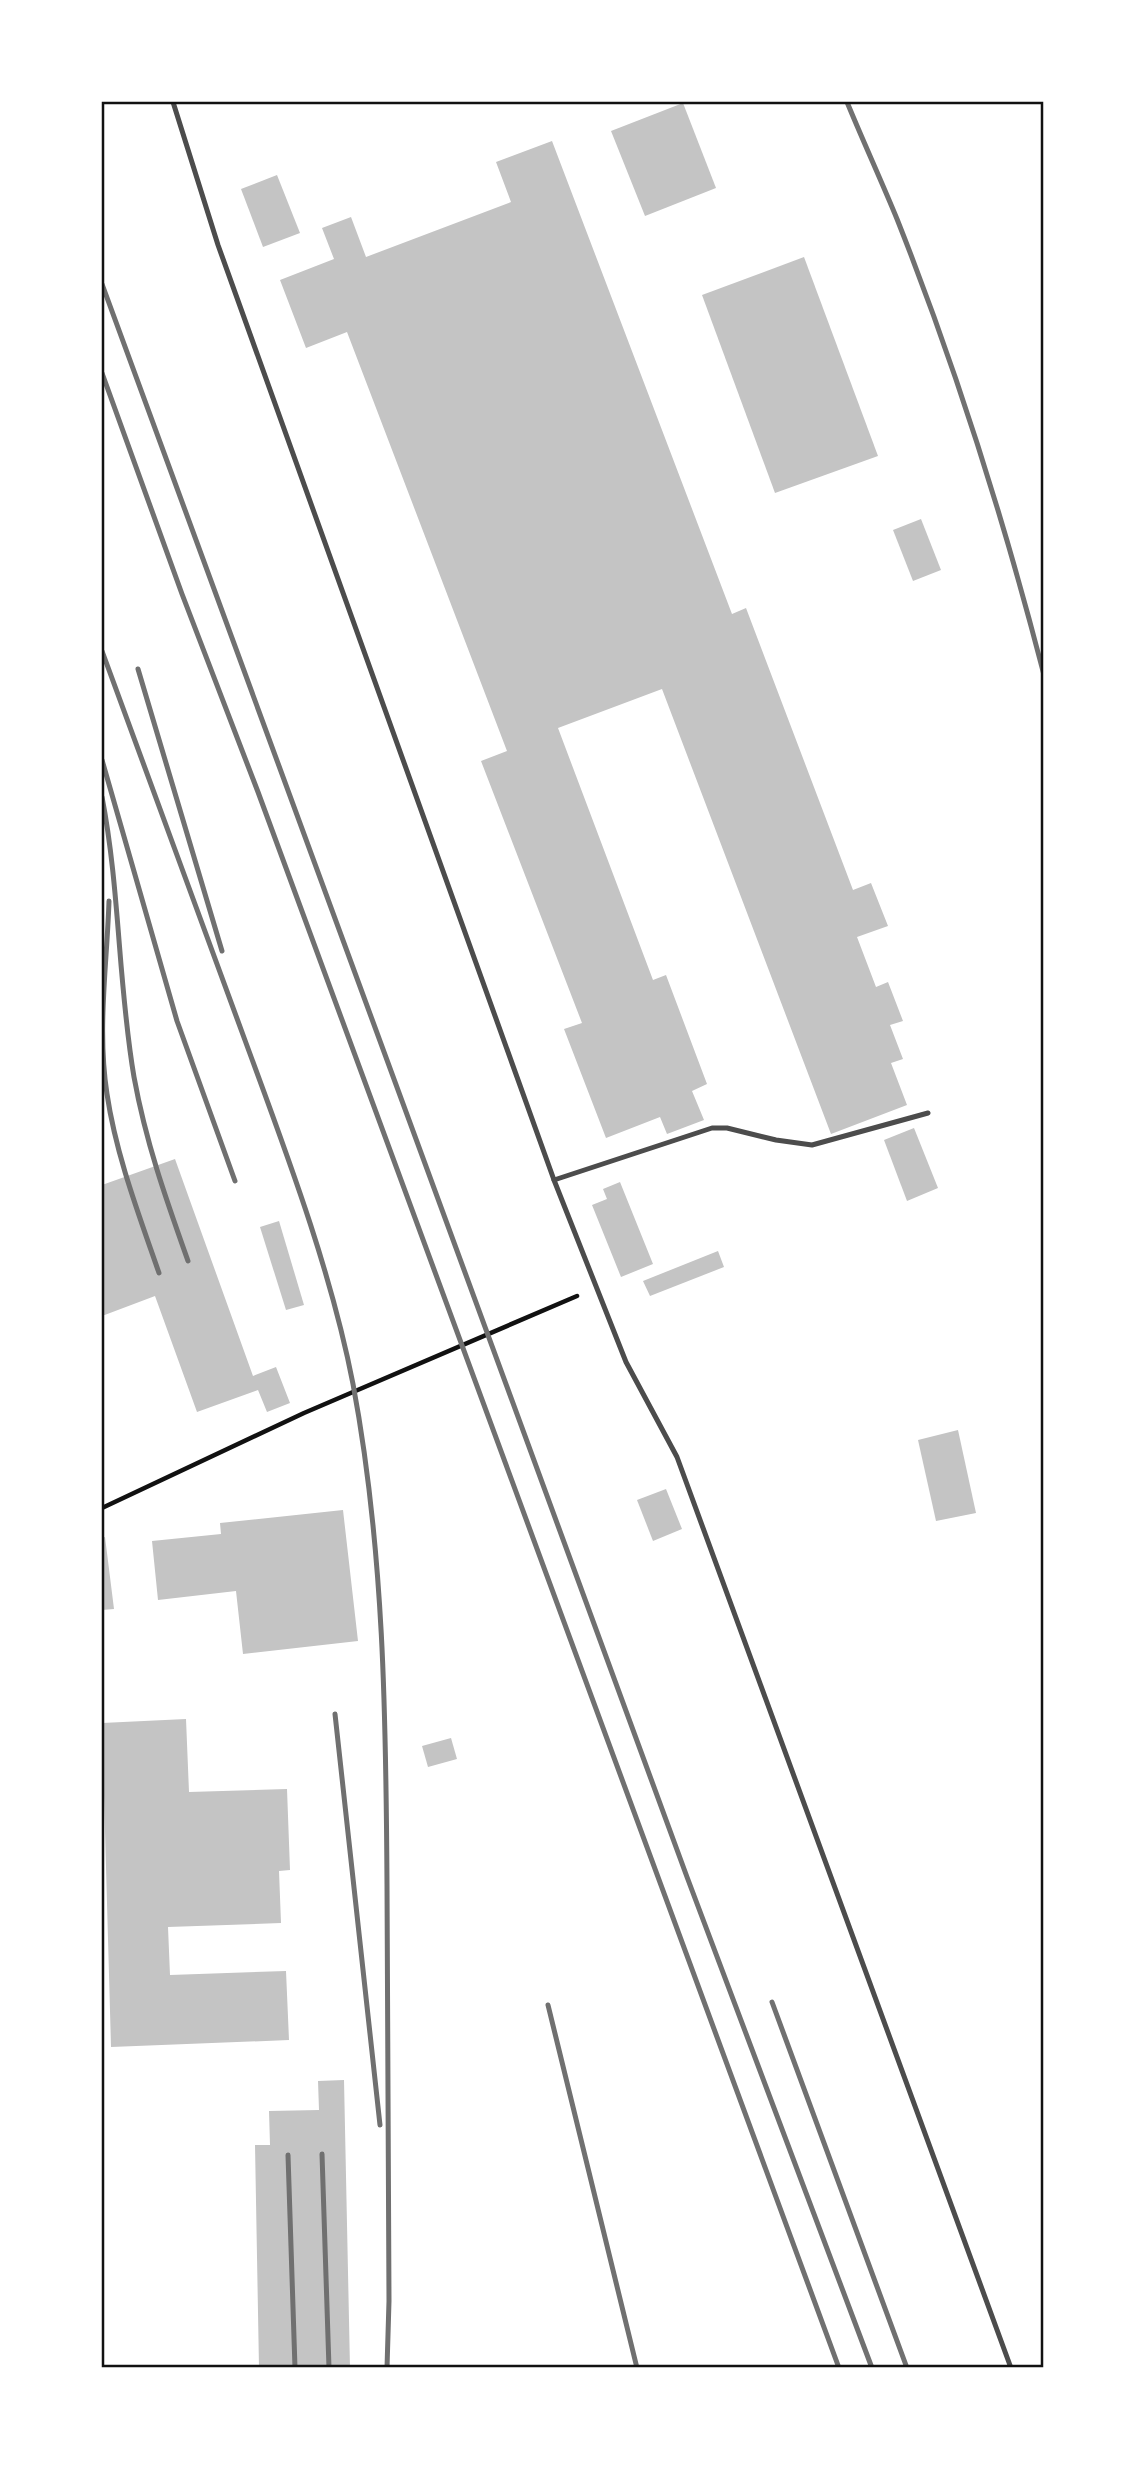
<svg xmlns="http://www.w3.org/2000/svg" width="1145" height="2469" font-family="'Open Sans',sans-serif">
	<rect width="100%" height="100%" fill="#fff"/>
	<!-- building -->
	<g fill="#c4c4c4">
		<path d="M 683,103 L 716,188 L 645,216 L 611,131 Z"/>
		<path d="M 552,141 L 732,614 L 746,608 L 853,890 L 871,883 L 888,926 L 857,937 L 876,987 L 888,982 L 903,1021 L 890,1025 L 903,1059 L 891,1063 L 907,1105 L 831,1134 L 662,689 L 558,728 L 653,980 L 666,975 L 707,1084 L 692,1091 L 704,1120 L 667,1134 L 660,1117 L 606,1138 L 564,1029 L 582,1023 L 481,761 L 507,751 L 347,332 L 306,348 L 280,280 L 334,259 L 322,228 L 351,217 L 366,257 L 511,202 L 496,162 Z"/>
		<path d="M 277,175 L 300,233 L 263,247 L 241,189 Z"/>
		<path d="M 804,257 L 878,456 L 775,493 L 702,295 Z"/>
		<path d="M 921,519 L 941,570 L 913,581 L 893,530 Z"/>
		<path d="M 914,1128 L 938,1188 L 907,1201 L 884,1140 Z"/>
		<path d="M 175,1159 L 253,1376 L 276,1367 L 290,1403 L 267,1412 L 258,1390 L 197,1412 L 155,1296 L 102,1316 L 102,1185 Z"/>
		<path d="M 620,1182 L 653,1264 L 621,1277 L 592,1205 L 607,1199 L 603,1189 Z"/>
		<path d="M 279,1221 L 304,1305 L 286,1310 L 260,1227 Z"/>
		<path d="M 718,1251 L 724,1267 L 650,1296 L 643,1281 Z"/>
		<path d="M 958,1430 L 976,1513 L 936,1521 L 918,1440 Z"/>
		<path d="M 666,1489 L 682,1529 L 653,1541 L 637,1500 Z"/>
		<path d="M 343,1510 L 358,1641 L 243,1654 L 236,1591 L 158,1600 L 152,1541 L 221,1534 L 220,1523 Z"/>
		<path d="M 105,1537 L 114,1609 L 102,1610 L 102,1538 Z"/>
		<path d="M 186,1719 L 189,1792 L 287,1789 L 290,1870 L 279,1871 L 281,1923 L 168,1927 L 170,1975 L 286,1971 L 289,2040 L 111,2047 L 102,1723 Z"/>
		<path d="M 451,1738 L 457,1759 L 428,1767 L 422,1746 Z"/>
		<path d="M 344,2080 L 350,2368 L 259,2368 L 255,2145 L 270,2145 L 269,2111 L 319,2110 L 318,2081 Z"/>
	</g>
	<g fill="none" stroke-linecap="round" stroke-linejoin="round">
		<!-- path -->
		<path stroke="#111" stroke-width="4.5" d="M 102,1508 L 304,1413 L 577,1296"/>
		<!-- service -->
		<g stroke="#4c4c4c" stroke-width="5">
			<path d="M 173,102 L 218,245 L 554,1180 L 626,1362 L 677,1457 L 1011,2368"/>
			<path d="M 554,1180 L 712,1128 L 727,1128 L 776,1140 L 812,1145 L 928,1113"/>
		</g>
		<!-- rail -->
		<g stroke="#707070" stroke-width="5">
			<path d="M 847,102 C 863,141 881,180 897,219 C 956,368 1004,520 1044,675"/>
			<path d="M 102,284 L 687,1877 L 872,2368"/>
			<path d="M 102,373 L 182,594 L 258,792 L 839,2368"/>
			<path d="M 102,651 C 150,782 198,912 246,1043 C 286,1152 331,1270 353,1384 C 384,1549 386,1717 387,1884 C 387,2023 388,2162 389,2301 L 387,2368"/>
			<path d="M 138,669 L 222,951"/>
			<path d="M 102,760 L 177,1021 L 235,1181"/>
			<path d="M 102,797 C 120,890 118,984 134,1077 C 146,1143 166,1199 188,1261"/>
			<path d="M 109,901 C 107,964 97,1030 107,1094 C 116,1155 139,1215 159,1273"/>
			<path d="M 335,1714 L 380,2125"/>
			<path d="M 772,2002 L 907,2368"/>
			<path d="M 548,2005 L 637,2368"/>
			<path d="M 322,2154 L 329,2368"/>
			<path d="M 288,2155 L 295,2368"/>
		</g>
	</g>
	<!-- border -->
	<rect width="1145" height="2469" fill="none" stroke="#ffffff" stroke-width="206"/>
	<rect x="103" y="103" width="939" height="2263" fill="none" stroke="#111" stroke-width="2.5"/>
</svg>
